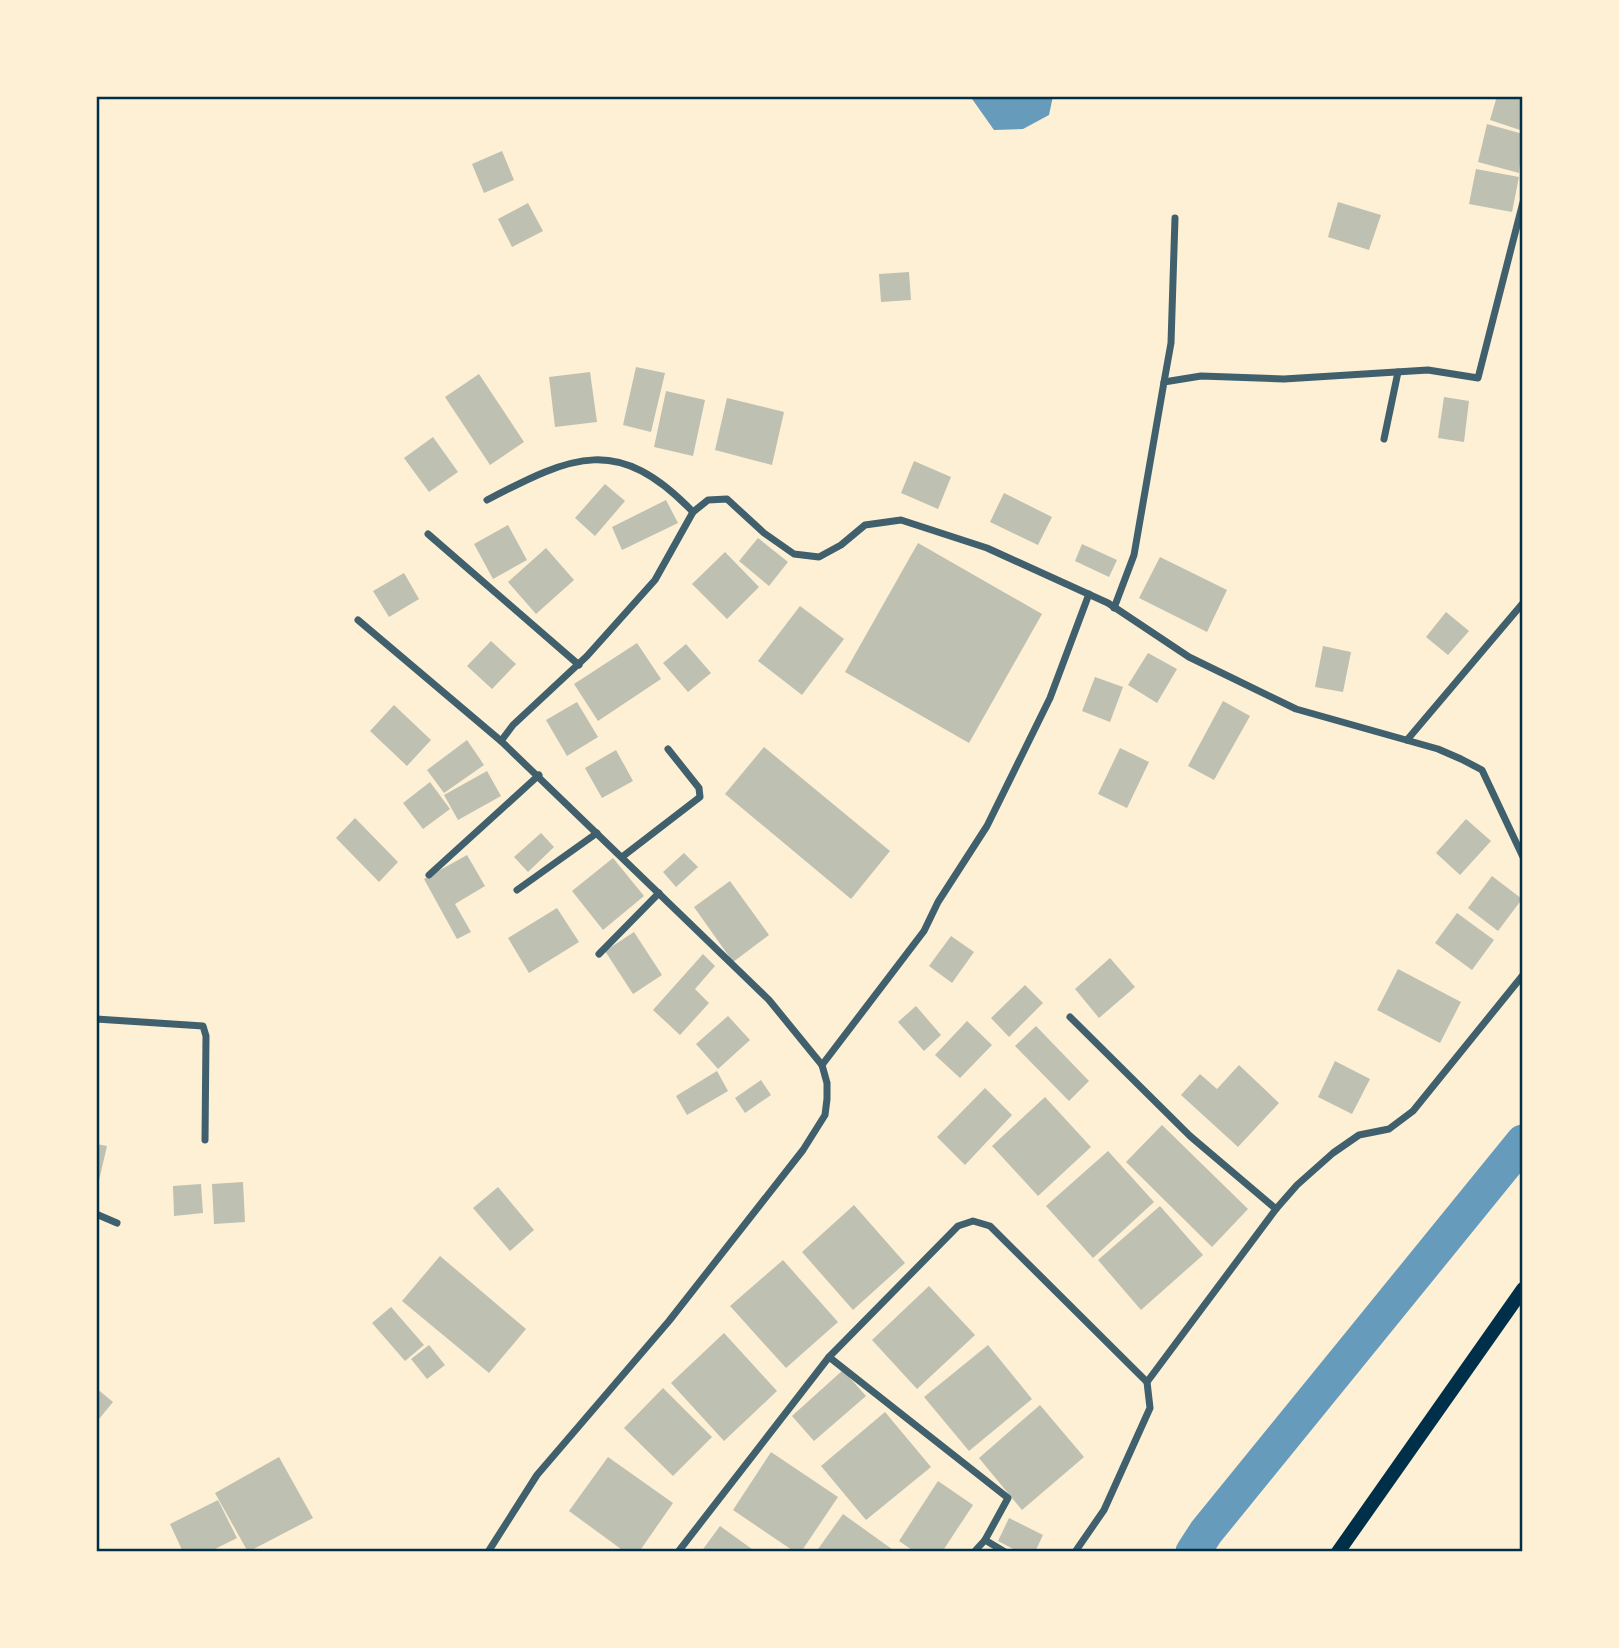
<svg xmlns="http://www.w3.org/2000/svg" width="1619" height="1648" font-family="'Space Grotesk',sans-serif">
	<rect width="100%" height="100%" fill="#fdf0d5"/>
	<!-- water -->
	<path fill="#669bbc" d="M 970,96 L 1053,96 L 1049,115 L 1023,129 L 994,130 Z"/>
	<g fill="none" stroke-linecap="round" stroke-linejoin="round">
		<!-- canal -->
		<path stroke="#669bbc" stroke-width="35" d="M 1193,1552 L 1206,1532 L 1523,1142"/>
	</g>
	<!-- building -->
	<g fill="#bec0b2">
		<path d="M 1497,96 L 1523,99 L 1523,131 L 1490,120 Z"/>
		<path d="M 1487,124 L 1523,134 L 1519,173 L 1478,162 Z"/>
		<path d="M 502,151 L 514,180 L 484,193 L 472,164 Z"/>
		<path d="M 1476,169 L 1519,177 L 1512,212 L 1469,204 Z"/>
		<path d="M 1338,202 L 1381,215 L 1369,250 L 1328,237 Z"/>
		<path d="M 528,203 L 543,231 L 512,247 L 498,219 Z"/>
		<path d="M 909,272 L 911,300 L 881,302 L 879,274 Z"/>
		<path d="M 636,367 L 665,373 L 651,432 L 623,425 Z"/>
		<path d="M 590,372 L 597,422 L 555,427 L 549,377 Z"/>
		<path d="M 479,374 L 524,442 L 490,465 L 445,397 Z"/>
		<path d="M 666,391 L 705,400 L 693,456 L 654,447 Z"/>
		<path d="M 1444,397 L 1469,401 L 1464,442 L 1438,438 Z"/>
		<path d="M 727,398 L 784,412 L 772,465 L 715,450 Z"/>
		<path d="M 433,437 L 458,472 L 429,492 L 404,458 Z"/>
		<path d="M 914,461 L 951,477 L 938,509 L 901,493 Z"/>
		<path d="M 605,484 L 625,501 L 595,536 L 575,518 Z"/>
		<path d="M 1004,493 L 1052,517 L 1038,545 L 990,522 Z"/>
		<path d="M 666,500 L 678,523 L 622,550 L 612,527 Z"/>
		<path d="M 508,525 L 527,560 L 493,579 L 474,544 Z"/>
		<path d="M 758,538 L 788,562 L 769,586 L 739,561 Z"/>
		<path d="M 918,543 L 1042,614 L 969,743 L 845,672 Z"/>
		<path d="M 1082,544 L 1117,560 L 1109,577 L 1075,561 Z"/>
		<path d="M 546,548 L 574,580 L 536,614 L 508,582 Z"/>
		<path d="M 725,552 L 759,587 L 727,619 L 692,584 Z"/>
		<path d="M 1160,557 L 1227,590 L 1207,632 L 1139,598 Z"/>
		<path d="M 404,573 L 419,599 L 389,617 L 373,591 Z"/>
		<path d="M 800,606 L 844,639 L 802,695 L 758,661 Z"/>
		<path d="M 1446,612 L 1469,631 L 1448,655 L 1426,637 Z"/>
		<path d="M 491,641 L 516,664 L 492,689 L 467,666 Z"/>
		<path d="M 637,643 L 661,679 L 598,721 L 574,684 Z"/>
		<path d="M 686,644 L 711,673 L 688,692 L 663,663 Z"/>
		<path d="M 1323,646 L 1351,652 L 1343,692 L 1315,687 Z"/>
		<path d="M 1148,653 L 1177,669 L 1157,703 L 1128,685 Z"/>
		<path d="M 1095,677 L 1123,687 L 1110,722 L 1082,711 Z"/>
		<path d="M 1223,701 L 1250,716 L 1214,780 L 1188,766 Z"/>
		<path d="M 577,702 L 598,737 L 567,756 L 546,720 Z"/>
		<path d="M 394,705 L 431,740 L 407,766 L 370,731 Z"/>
		<path d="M 467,740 L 484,765 L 444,793 L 427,770 Z"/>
		<path d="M 764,747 L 890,851 L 851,899 L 725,794 Z"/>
		<path d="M 1120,748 L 1149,762 L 1127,808 L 1098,794 Z"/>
		<path d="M 616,750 L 633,781 L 602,798 L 585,768 Z"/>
		<path d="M 487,771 L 501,796 L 458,820 L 444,795 Z"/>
		<path d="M 430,782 L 450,809 L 423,829 L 403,803 Z"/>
		<path d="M 355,818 L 398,862 L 379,882 L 336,838 Z"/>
		<path d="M 1466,819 L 1491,841 L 1460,875 L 1436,853 Z"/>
		<path d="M 541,833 L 554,847 L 528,872 L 514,857 Z"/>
		<path d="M 684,853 L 698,867 L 676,887 L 663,872 Z"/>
		<path d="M 467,855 L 485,886 L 455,904 L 471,932 L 457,939 L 424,879 Z"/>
		<path d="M 613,858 L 644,896 L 603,930 L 572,891 Z"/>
		<path d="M 1492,876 L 1522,899 L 1498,931 L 1468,908 Z"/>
		<path d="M 730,881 L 769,935 L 733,962 L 694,907 Z"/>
		<path d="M 557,908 L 579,942 L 529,973 L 508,938 Z"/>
		<path d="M 1457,913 L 1494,940 L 1472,970 L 1435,943 Z"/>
		<path d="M 634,932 L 662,975 L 633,994 L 605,951 Z"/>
		<path d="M 951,936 L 974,952 L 952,983 L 929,966 Z"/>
		<path d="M 703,954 L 715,966 L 695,989 L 709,1003 L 680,1035 L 653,1010 Z"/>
		<path d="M 1110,958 L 1135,987 L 1099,1018 L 1075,989 Z"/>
		<path d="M 1398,969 L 1461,1002 L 1440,1043 L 1377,1010 Z"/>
		<path d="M 1025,985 L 1043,1003 L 1009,1037 L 991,1018 Z"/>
		<path d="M 916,1006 L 941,1035 L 924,1051 L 898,1022 Z"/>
		<path d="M 728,1016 L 750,1040 L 718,1069 L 696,1044 Z"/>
		<path d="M 967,1021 L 992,1045 L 960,1078 L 935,1055 Z"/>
		<path d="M 1036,1026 L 1089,1081 L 1069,1101 L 1015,1046 Z"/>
		<path d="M 1335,1061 L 1370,1079 L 1352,1114 L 1318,1097 Z"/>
		<path d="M 1239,1065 L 1279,1103 L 1238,1147 L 1181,1095 L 1200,1074 L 1217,1089 Z"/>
		<path d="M 717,1071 L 728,1091 L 687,1115 L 676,1096 Z"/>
		<path d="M 761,1080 L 771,1095 L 745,1113 L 735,1098 Z"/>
		<path d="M 985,1088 L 1012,1115 L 965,1165 L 937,1137 Z"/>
		<path d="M 1045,1097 L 1091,1147 L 1038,1196 L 992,1146 Z"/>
		<path d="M 1162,1125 L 1248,1209 L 1212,1247 L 1126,1162 Z"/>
		<path d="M 96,1144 L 107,1146 L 97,1189 L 96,1189 Z"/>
		<path d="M 1108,1151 L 1154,1202 L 1093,1258 L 1046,1206 Z"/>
		<path d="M 243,1182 L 245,1222 L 214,1224 L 212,1184 Z"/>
		<path d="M 201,1184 L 203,1213 L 174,1216 L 173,1186 Z"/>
		<path d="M 498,1187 L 534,1230 L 510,1251 L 473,1208 Z"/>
		<path d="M 854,1205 L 905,1263 L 853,1310 L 802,1252 Z"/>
		<path d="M 1160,1206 L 1203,1255 L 1141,1310 L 1098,1260 Z"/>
		<path d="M 440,1256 L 526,1329 L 489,1373 L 402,1301 Z"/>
		<path d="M 783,1260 L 838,1322 L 786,1368 L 730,1306 Z"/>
		<path d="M 929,1286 L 975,1335 L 917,1389 L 872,1340 Z"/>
		<path d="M 391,1307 L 424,1345 L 405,1361 L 372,1323 Z"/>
		<path d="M 724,1333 L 777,1391 L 724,1441 L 671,1383 Z"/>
		<path d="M 429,1345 L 445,1365 L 427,1379 L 411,1359 Z"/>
		<path d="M 988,1345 L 1032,1399 L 969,1451 L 924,1397 Z"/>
		<path d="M 843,1370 L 866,1396 L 814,1441 L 792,1416 Z"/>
		<path d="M 96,1388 L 113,1402 L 99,1419 L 96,1417 Z"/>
		<path d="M 663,1388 L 712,1437 L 673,1476 L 624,1428 Z"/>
		<path d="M 1040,1405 L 1084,1457 L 1022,1510 L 979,1458 Z"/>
		<path d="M 885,1412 L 931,1467 L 866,1520 L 821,1466 Z"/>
		<path d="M 771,1452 L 838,1497 L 801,1552 L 795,1552 L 733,1510 Z"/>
		<path d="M 279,1457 L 313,1518 L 248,1552 L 215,1493 Z"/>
		<path d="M 608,1457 L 673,1503 L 639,1552 L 625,1552 L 569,1511 Z"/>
		<path d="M 938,1481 L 973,1505 L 942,1552 L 915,1552 L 899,1541 Z"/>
		<path d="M 218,1500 L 237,1538 L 209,1552 L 183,1552 L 170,1524 Z"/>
		<path d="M 843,1514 L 896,1552 L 816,1552 Z"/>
		<path d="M 1009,1518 L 1043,1535 L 1035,1552 L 1019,1552 L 998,1541 Z"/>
		<path d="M 720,1526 L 756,1552 L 701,1552 Z"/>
	</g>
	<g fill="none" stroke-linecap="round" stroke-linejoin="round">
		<!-- minor -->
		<g stroke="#3f606c" stroke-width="7">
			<path d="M 1164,382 L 1171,343 L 1175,218"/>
			<path d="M 1384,439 L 1398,372"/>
			<path d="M 487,500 C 573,455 618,434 693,512"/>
			<path d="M 428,534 L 579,665"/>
			<path d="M 1114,608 L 1134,555 L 1164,382 L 1201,376 L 1284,379 L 1428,370 L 1478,378 L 1523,202"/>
			<path d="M 358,620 L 501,741"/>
			<path d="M 1407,740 L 1523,603"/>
			<path d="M 622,857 L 700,797 L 699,788 L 668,749"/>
			<path d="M 429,875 L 539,775"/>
			<path d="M 517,890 L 597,833"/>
			<path d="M 599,954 L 659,893"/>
			<path d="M 1070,1017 L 1190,1136 L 1276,1209"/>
			<path d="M 96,1019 L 203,1026 L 206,1036 L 205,1140"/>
			<path d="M 822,1065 L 924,931 L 938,902 L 987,826 L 1050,698 L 1089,594"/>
			<path d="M 96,1214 L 117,1223"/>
			<path d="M 829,1357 L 1008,1498 L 985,1540 L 974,1552"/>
			<path d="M 985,1540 L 1005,1552"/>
			<path d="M 488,1552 L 537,1475 L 669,1321 L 803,1150 L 825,1115 L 827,1099 L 827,1083 L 822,1065 L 769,1000 L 501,741 L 513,725 L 587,656 L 655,580 L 693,512 L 708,500 L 727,499 L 764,533 L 794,554 L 819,557 L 841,545 L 865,525 L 901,520 L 987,548 L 1108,603 L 1189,657 L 1296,709 L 1438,749 L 1461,759 L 1482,770 L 1523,857"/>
			<path d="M 678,1552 L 829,1357 L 958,1226 L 973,1221 L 990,1226 L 1147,1382"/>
			<path d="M 1075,1552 L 1104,1510 L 1150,1408 L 1147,1382 L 1276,1209 L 1297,1185 L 1333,1153 L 1359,1135 L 1389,1129 L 1413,1111 L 1523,975"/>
		</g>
		<!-- secondary -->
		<path stroke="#003049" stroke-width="14" d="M 1338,1552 L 1523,1289"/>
	</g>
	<!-- border -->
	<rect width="1619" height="1648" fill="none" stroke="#fdf0d5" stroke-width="196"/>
	<rect x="98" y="98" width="1423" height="1452" fill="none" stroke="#003049" stroke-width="2.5"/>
</svg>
